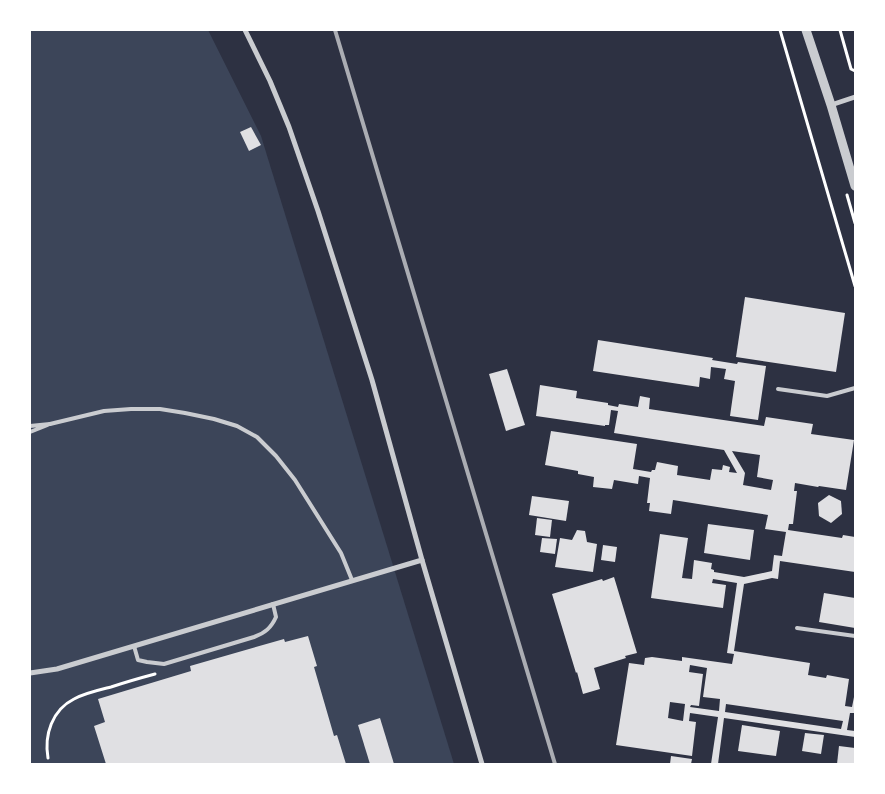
<svg xmlns="http://www.w3.org/2000/svg" width="885" height="794" font-family="'Noto Sans',sans-serif">
	<rect width="100%" height="100%" fill="#2d3142"/>
	<!-- green -->
	<path fill="#3c4559" d="M 30,30 L 208,30 L 261,136 L 454,764 L 30,764 Z"/>
	<!-- building -->
	<g fill="#e0e0e3" fill-rule="evenodd">
		<path d="M 251,127 L 261,145 L 249,151 L 240,132 Z"/>
		<path d="M 745,297 L 845,313 L 836,372 L 736,357 Z"/>
		<path d="M 598,340 L 713,358 L 712,360 L 737,364 L 738,362 L 766,366 L 758,420 L 730,416 L 735,381 L 724,379 L 726,369 L 711,367 L 710,379 L 700,377 L 699,387 L 593,371 Z"/>
		<path d="M 507,369 L 525,425 L 506,431 L 489,374 Z"/>
		<path d="M 540,385 L 577,391 L 576,398 L 608,403 L 608,405 L 618,407 L 619,404 L 638,407 L 640,396 L 650,398 L 649,409 L 764,426 L 766,417 L 813,424 L 811,434 L 854,440 L 846,490 L 819,486 L 818,487 L 795,483 L 794,491 L 797,491 L 793,524 L 789,524 L 788,530 L 842,538 L 843,535 L 855,537 L 855,572 L 780,561 L 778,579 L 772,578 L 744,584 L 734,651 L 810,663 L 808,675 L 826,678 L 827,675 L 849,679 L 845,706 L 852,707 L 854,697 L 855,697 L 855,713 L 850,713 L 847,730 L 855,731 L 855,737 L 724,718 L 718,764 L 711,764 L 718,717 L 690,713 L 689,721 L 696,722 L 692,756 L 616,745 L 629,663 L 644,665 L 645,658 L 652,657 L 682,661 L 682,657 L 732,664 L 734,654 L 727,653 L 737,583 L 713,579 L 712,583 L 726,585 L 723,608 L 651,598 L 660,534 L 688,538 L 682,578 L 692,579 L 694,560 L 712,563 L 711,569 L 714,570 L 714,572 L 744,577 L 772,571 L 774,555 L 782,556 L 786,532 L 765,529 L 768,515 L 673,500 L 671,514 L 649,511 L 650,503 L 647,503 L 650,478 L 639,476 L 638,484 L 614,480 L 612,489 L 593,487 L 594,477 L 578,474 L 578,471 L 545,465 L 551,431 L 637,444 L 633,469 L 651,472 L 652,470 L 655,470 L 657,462 L 678,466 L 677,475 L 710,480 L 712,469 L 722,470 L 723,465 L 730,467 L 729,472 L 737,473 L 724,450 L 614,433 L 618,411 L 611,410 L 609,425 L 605,425 L 605,426 L 536,416 ZM 732,451 L 760,455 L 757,477 L 773,480 L 771,490 L 743,485 L 745,473 ZM 690,665 L 707,668 L 703,697 L 720,699 L 719,711 L 690,707 L 691,705 L 699,706 L 703,674 L 689,672 ZM 670,702 L 685,704 L 683,721 L 668,718 ZM 726,704 L 843,721 L 841,729 L 725,712 Z"/>
		<path d="M 829,495 L 841,501 L 842,514 L 831,523 L 819,516 L 818,503 Z"/>
		<path d="M 532,496 L 569,501 L 566,521 L 529,515 Z"/>
		<path d="M 537,518 L 552,520 L 550,537 L 535,535 Z"/>
		<path d="M 708,524 L 754,530 L 750,560 L 704,553 Z"/>
		<path d="M 577,530 L 585,531 L 587,542 L 597,544 L 593,572 L 555,567 L 560,538 L 572,540 Z"/>
		<path d="M 542,538 L 557,539 L 555,554 L 540,552 Z"/>
		<path d="M 603,545 L 617,547 L 615,562 L 601,560 Z"/>
		<path d="M 614,577 L 637,653 L 625,656 L 626,658 L 594,668 L 600,689 L 583,694 L 577,672 L 576,673 L 552,594 L 602,579 L 603,581 Z"/>
		<path d="M 824,593 L 855,598 L 855,628 L 819,622 Z"/>
		<path d="M 308,636 L 317,666 L 314,667 L 334,736 L 337,735 L 346,764 L 106,764 L 94,726 L 105,722 L 98,699 L 191,671 L 190,666 L 284,639 L 285,642 Z"/>
		<path d="M 380,718 L 394,764 L 370,764 L 358,725 Z"/>
		<path d="M 742,725 L 780,731 L 776,756 L 738,751 Z"/>
		<path d="M 805,733 L 824,735 L 821,754 L 802,751 Z"/>
		<path d="M 839,746 L 855,748 L 855,764 L 837,764 Z"/>
		<path d="M 671,756 L 692,759 L 691,764 L 670,764 Z"/>
	</g>
	<g fill="none" stroke-linecap="round" stroke-linejoin="round">
		<!-- path -->
		<g stroke="#fff" stroke-width="3">
			<path d="M 780,30 L 855,286"/>
			<path d="M 840,30 L 851,69 L 855,71"/>
			<path d="M 847,195 L 855,223"/>
			<path d="M 48,758 C 44,735 52,710 74,699 C 85,693 99,690 111,687 C 126,682 140,678 155,674"/>
		</g>
		<!-- service -->
		<g stroke="#caccd0" stroke-width="4">
			<path d="M 778,389 L 827,396 L 855,388"/>
			<path d="M 50,424 L 104,411 L 131,409 L 160,409 L 185,413 L 214,419 L 237,426 L 257,437 L 276,456 L 295,480 L 341,553 L 352,580"/>
			<path d="M 30,426 L 50,424 L 30,432"/>
			<path d="M 797,628 L 855,636"/>
			<path d="M 134,646 L 138,660 L 147,662 L 164,664 L 254,637 C 265,633 271,628 276,617 L 273,604"/>
		</g>
		<!-- minor -->
		<g stroke="#caccd0" stroke-width="5">
			<path d="M 245,30 L 270,81 L 289,127 L 318,211 L 372,380 L 422,560 L 482,764"/>
			<path d="M 831,105 L 855,97"/>
			<path d="M 30,673 L 57,669 L 422,560"/>
		</g>
		<!-- tertiary -->
		<path stroke="#caccd0" stroke-width="9" d="M 806,30 L 831,105 L 855,186"/>
		<!-- rail -->
		<path stroke="#abadb3" stroke-width="4" d="M 335,30 L 555,764"/>
	</g>
	<!-- border -->
	<rect width="885" height="794" fill="none" stroke="#ffffff" stroke-width="62"/>
</svg>
